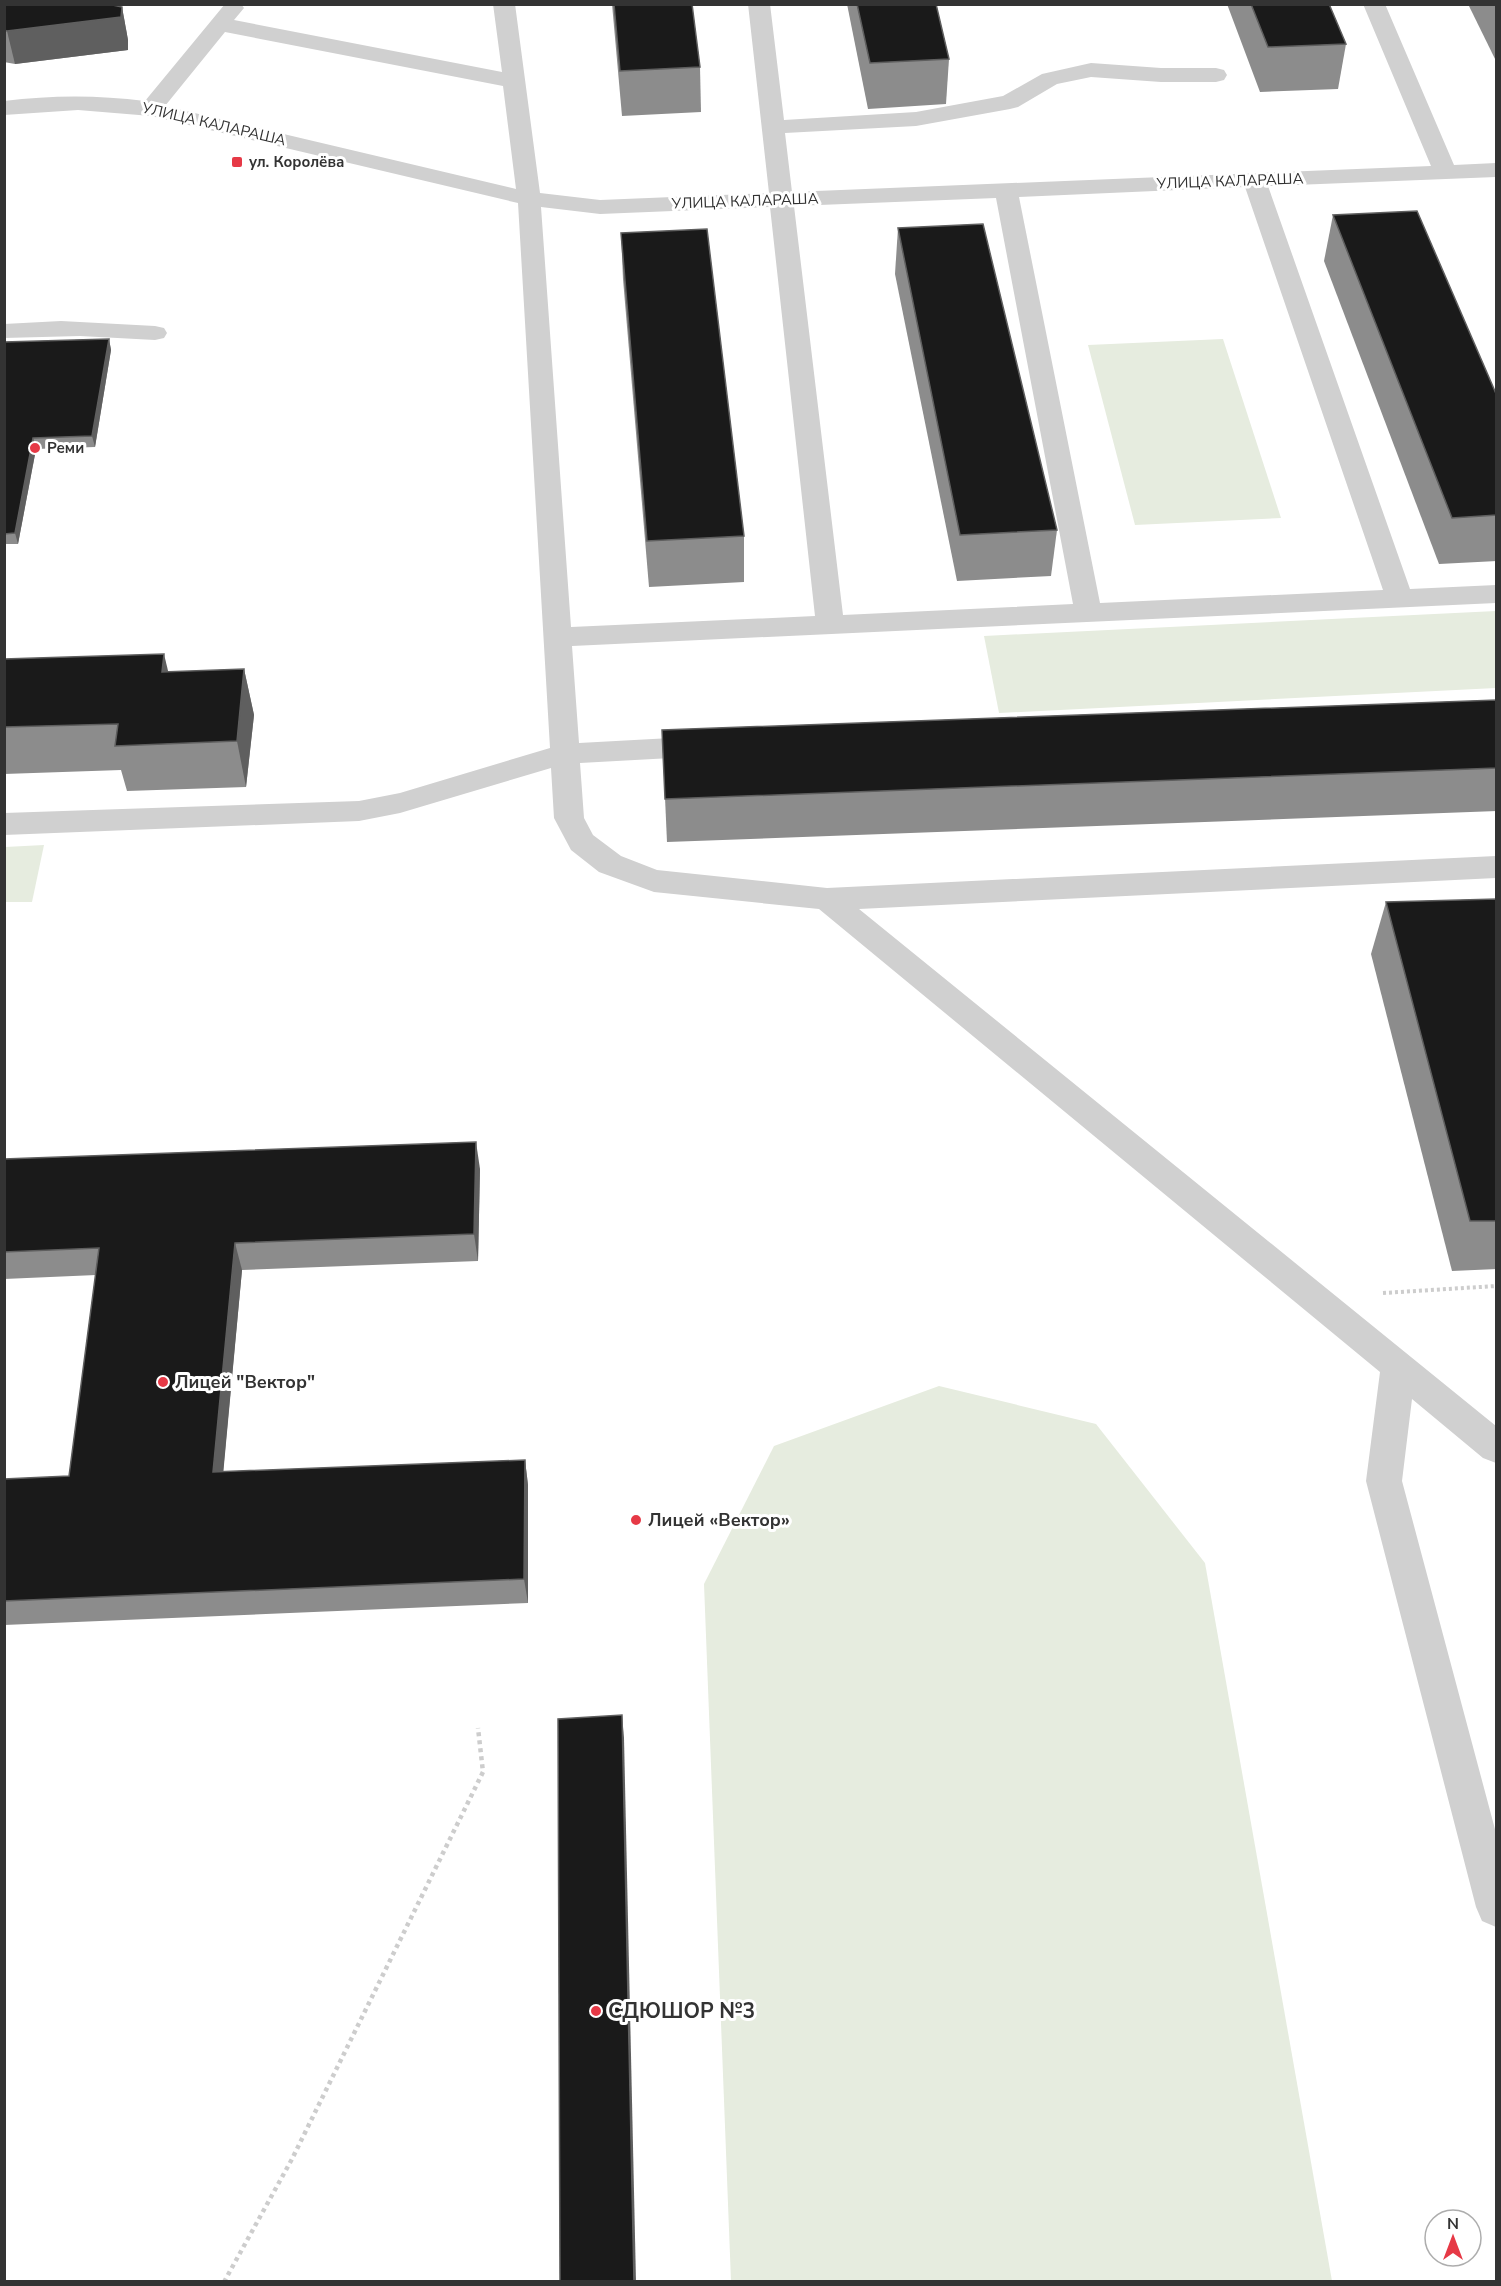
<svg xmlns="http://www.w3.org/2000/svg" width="1501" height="2286" font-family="'Nunito Sans',sans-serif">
	<rect width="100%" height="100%" fill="#fff"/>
	<!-- green -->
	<g fill="#e6ecdf">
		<path d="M 1223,339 L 1281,518 L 1135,525 L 1088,345 Z"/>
		<path d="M 1496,611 L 1496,688 L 999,713 L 984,636 Z"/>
		<path d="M 44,845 L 32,902 L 5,902 L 5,847 Z"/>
		<path d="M 939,1386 L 1096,1424 L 1205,1563 L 1332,2281 L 731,2281 L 704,1584 L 774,1446 Z"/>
	</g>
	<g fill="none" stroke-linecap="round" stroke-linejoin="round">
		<!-- path-far1 -->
		<path stroke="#cdcdcd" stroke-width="4" stroke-dasharray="3 3" stroke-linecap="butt" d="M 1383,1293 L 1496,1286"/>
		<!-- path -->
		<path stroke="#cdcdcd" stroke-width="4.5" stroke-dasharray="4 4" stroke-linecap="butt" d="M 224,2282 L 292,2159 L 483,1772 L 478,1728"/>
		<!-- minor -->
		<g fill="#d0d0d0" fill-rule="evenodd">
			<path d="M 225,4 L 241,4 L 244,8 L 234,20 L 502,72 L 493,4 L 515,4 L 540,193 L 600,200 L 769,193 L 748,4 L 770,4 L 784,120 L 916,112 L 1003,96 L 1042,74 L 1091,63 L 1161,68 L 1216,68 L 1224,70 L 1227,75 L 1224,80 L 1216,82 L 1161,82 L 1091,77 L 1057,84 L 1018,107 L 1010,109 L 916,126 L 785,133 L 792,192 L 1431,166 L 1363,4 L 1385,4 L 1454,165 L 1496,163 L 1496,177 L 1268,186 L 1410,589 L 1496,585 L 1496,603 L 572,646 L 579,743 L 708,736 L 718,739 L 722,746 L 718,753 L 708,756 L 580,763 L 584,818 L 593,835 L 621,856 L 657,870 L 827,888 L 1496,856 L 1496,878 L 859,909 L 1496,1426 L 1496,1463 L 1483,1458 L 1412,1399 L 1402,1481 L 1496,1833 L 1496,1927 L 1482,1921 L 1476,1907 L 1366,1481 L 1380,1372 L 819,909 L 654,892 L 599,872 L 571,850 L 554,818 L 551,768 L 400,813 L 359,821 L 4,835 L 4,813 L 359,801 L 400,793 L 550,748 L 518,203 L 151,116 L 78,110 L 4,115 L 4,101 C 52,95 98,95 145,101 ZM 225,32 L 503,86 L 516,189 L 165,106 ZM 1245,187 L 1383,590 L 1100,603 L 1019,197 ZM 996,198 L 1073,604 L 843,615 L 794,206 ZM 541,207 L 600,214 L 770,207 L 815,616 L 571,627 Z"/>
			<path d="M 61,321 L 155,326 L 164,328 L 167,333 L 164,338 L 155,340 L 80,336 L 4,338 L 4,324 Z"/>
		</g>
	</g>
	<!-- wall -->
	<g fill="#8c8c8c">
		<path d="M 4,4 L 122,7 L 128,40 L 128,50 L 15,64 L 4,62 Z"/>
		<path d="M 612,4 L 692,4 L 700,67 L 701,112 L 622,116 Z"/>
		<path d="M 847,4 L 936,4 L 949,59 L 946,104 L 868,109 Z"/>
		<path d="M 1227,4 L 1329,4 L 1346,44 L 1338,89 L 1260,92 Z"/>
		<path d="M 1468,4 L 1497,4 L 1497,63 Z"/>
		<path d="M 1333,215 L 1497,396 L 1497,561 L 1439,564 L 1324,261 Z"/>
		<path d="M 898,228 L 1057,530 L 1051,576 L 957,581 L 895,274 Z"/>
		<path d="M 621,233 L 744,536 L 744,582 L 649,587 L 623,279 Z"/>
		<path d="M 109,339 L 111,350 L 95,447 L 36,449 L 18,544 L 4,544 L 4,342 Z"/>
		<path d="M 4,659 L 168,672 L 244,669 L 254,715 L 246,787 L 127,791 L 121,770 L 4,774 Z"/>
		<path d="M 1497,700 L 1497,811 L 667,842 L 662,730 Z"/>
		<path d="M 1497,899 L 1497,1269 L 1452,1271 L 1371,954 L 1386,902 Z"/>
		<path d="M 4,1159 L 480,1169 L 478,1261 L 242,1270 L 223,1472 L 525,1460 L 528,1485 L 528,1603 L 4,1625 L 4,1479 L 69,1476 L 96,1275 L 4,1279 Z"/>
	</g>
	<!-- shaded-wall -->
	<g fill="#5f5f5f">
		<path d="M 122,7 L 128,40 L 128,50 L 15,64 L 7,31 Z"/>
		<path d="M 109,339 L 111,350 L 95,447 L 92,436 Z"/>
		<path d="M 33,438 L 36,449 L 18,544 L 15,533 Z"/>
		<path d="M 164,654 L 175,700 L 162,672 Z"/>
		<path d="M 244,669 L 254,715 L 246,787 L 237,741 Z"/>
		<path d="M 476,1142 L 480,1169 L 478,1261 L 474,1234 Z"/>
		<path d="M 235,1243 L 242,1270 L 221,1497 L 213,1472 Z"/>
		<path d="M 525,1460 L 528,1485 L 528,1603 L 524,1579 Z"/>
		<path d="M 622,1715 L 624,1738 L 636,2282 L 634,2282 Z"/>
	</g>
	<!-- building -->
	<g fill="#1a1a1a" stroke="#5f5f5f" stroke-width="1.5">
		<path d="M 4,4 L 108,4 L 122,7 L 121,17 L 7,31 L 4,30 Z"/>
		<path d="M 614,4 L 692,4 L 700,67 L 620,71 Z"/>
		<path d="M 857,4 L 936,4 L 949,59 L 870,63 Z"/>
		<path d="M 1251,4 L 1329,4 L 1346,44 L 1268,47 Z"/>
		<path d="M 1417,211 L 1497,396 L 1497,515 L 1452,518 L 1333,215 Z"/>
		<path d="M 983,224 L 1057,530 L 960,535 L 898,228 Z"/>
		<path d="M 707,229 L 744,536 L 647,541 L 621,233 Z"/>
		<path d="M 109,339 L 92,436 L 33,438 L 15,533 L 4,534 L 4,342 Z"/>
		<path d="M 164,654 L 162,672 L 244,669 L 237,741 L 115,746 L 118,724 L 4,727 L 4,659 Z"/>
		<path d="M 1497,700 L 1497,768 L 665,799 L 662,730 Z"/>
		<path d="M 1497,899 L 1497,1221 L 1470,1221 L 1386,902 Z"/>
		<path d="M 476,1142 L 474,1234 L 235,1243 L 213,1472 L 525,1460 L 524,1579 L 4,1601 L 4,1479 L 69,1476 L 99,1248 L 4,1252 L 4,1159 Z"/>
		<path d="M 622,1715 L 634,2282 L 560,2282 L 558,1719 Z"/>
	</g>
	<!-- markers -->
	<g fill="#e63946" stroke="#fff" stroke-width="2">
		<rect x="231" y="156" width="12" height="12" rx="3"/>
		<circle cx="35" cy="448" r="6"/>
		<circle cx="163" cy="1382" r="6"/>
		<circle cx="636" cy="1520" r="6"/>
		<circle cx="596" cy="2011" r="6"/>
	</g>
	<g text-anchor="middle" stroke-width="6" stroke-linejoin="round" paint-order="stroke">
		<!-- far-street labels -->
		<g font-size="15" fill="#333" stroke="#fff">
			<text transform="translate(214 124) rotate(13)" y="5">УЛИЦА КАЛАРАША</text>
			<text transform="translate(1230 181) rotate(-2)" y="5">УЛИЦА КАЛАРАША</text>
			<text transform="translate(745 201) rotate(-2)" y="5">УЛИЦА КАЛАРАША</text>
		</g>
		<!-- far-poi labels -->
		<g font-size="15" font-weight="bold" fill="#333" stroke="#fff" text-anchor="start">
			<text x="249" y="167">ул. Королёва</text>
			<text x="47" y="453">Реми</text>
		</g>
		<!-- poi labels -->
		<g font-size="18" font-weight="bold" fill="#333" stroke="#fff" text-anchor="start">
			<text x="175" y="1388">Лицей "Вектор"</text>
			<text x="648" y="1526">Лицей «Вектор»</text>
		</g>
		<!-- near-poi labels -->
		<g font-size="21" font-weight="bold" fill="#333" stroke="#fff" text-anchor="start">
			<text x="608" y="2018">СДЮШОР №3</text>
		</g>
	</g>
	<!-- border -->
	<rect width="1501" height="2286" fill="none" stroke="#333333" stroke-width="12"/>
	<!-- north arrow -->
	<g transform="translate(1453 2238)"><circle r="28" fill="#ffffff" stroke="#adadad" stroke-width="1.5"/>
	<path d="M0-4.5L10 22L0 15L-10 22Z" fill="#e63946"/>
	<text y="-9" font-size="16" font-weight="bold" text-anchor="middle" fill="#333333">N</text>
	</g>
</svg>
